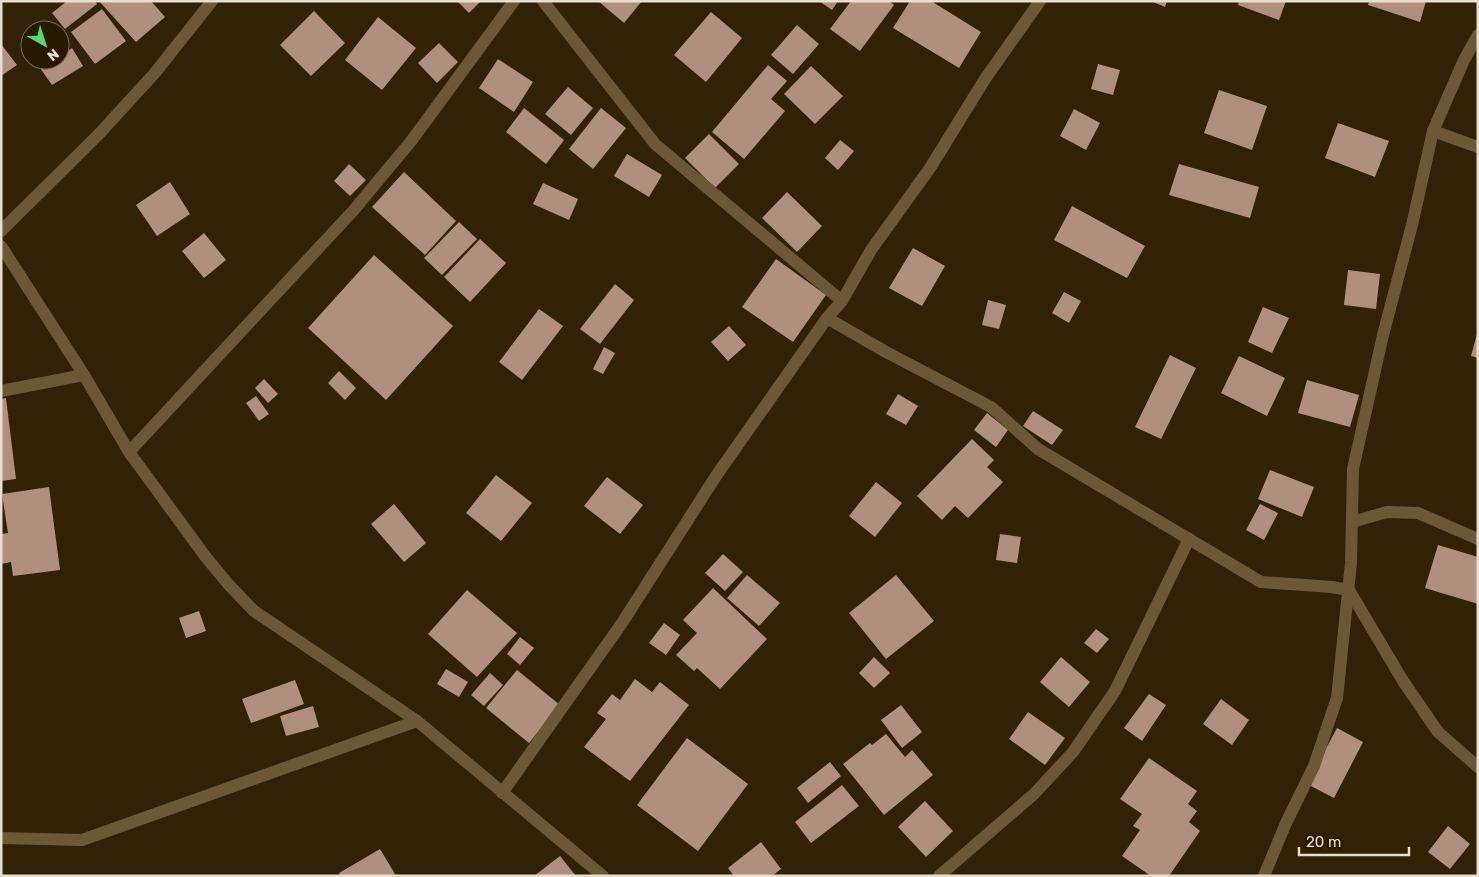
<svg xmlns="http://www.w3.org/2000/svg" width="1479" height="877" font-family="Rubik,sans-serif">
	<rect width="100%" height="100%" fill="#312106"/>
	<!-- building -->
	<g fill="#b08f7e">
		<path d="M 67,1 L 95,1 L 97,4 L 65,29 L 52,13 Z"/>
		<path d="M 99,1 L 151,1 L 165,17 L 136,42 Z"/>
		<path d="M 457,1 L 481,1 L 469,13 Z"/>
		<path d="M 598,1 L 642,1 L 624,23 Z"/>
		<path d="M 819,1 L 838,1 L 832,10 Z"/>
		<path d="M 851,1 L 889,1 L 894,5 L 860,51 L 830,29 Z"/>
		<path d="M 910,1 L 931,1 L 981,32 L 959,68 L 893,28 Z"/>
		<path d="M 1151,1 L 1167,1 L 1165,7 Z"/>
		<path d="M 1239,1 L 1286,1 L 1279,20 L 1238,5 Z"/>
		<path d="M 1369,1 L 1426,1 L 1420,22 L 1368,5 Z"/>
		<path d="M 102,9 L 126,41 L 95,64 L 71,32 Z"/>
		<path d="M 314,11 L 345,43 L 311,76 L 280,45 Z"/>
		<path d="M 711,12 L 742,38 L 706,82 L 674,55 Z"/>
		<path d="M 378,17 L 416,48 L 382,90 L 345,60 Z"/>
		<path d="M 797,25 L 819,44 L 793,74 L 771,55 Z"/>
		<path d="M 439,43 L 458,62 L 437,83 L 418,63 Z"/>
		<path d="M 1,44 L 17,65 L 1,76 Z"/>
		<path d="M 72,48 L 83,66 L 52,85 L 40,68 L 53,60 L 60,60 L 60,56 Z"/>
		<path d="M 498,59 L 533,82 L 514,112 L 479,88 Z"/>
		<path d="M 1098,64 L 1120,70 L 1113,95 L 1091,89 Z"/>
		<path d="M 768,65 L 787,81 L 771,99 L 785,111 L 744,159 L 712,132 Z"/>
		<path d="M 811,66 L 843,96 L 815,124 L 784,94 Z"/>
		<path d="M 568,87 L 593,108 L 571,135 L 545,114 Z"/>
		<path d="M 1219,90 L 1267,106 L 1252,150 L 1204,133 Z"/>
		<path d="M 524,108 L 564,140 L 546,164 L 506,132 Z"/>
		<path d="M 601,108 L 626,128 L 593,169 L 569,149 Z"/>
		<path d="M 1074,109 L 1100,123 L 1086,150 L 1060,136 Z"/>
		<path d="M 1338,123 L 1389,141 L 1375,177 L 1325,158 Z"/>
		<path d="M 709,134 L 739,164 L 715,188 L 685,158 Z"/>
		<path d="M 840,140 L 854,151 L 838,170 L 825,158 Z"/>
		<path d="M 627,154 L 662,175 L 649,197 L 614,176 Z"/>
		<path d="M 349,164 L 366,180 L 350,196 L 334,181 Z"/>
		<path d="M 1179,164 L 1259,187 L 1250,218 L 1169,195 Z"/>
		<path d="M 404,172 L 456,221 L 425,255 L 372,207 Z"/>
		<path d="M 170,182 L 190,214 L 157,236 L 136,205 Z"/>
		<path d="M 543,183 L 578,199 L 569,220 L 533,204 Z"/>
		<path d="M 787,192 L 822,226 L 797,252 L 762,218 Z"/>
		<path d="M 1072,206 L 1145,246 L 1127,278 L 1054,240 Z"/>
		<path d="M 459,222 L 477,239 L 442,275 L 424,258 Z"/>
		<path d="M 204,233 L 226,260 L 204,278 L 182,251 Z"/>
		<path d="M 480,239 L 506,263 L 470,302 L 444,277 Z"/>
		<path d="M 913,248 L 945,266 L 922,306 L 889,288 Z"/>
		<path d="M 374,255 L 453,326 L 386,400 L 308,328 Z"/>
		<path d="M 776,259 L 826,295 L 793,342 L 742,307 Z"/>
		<path d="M 1348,270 L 1380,274 L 1376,309 L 1344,305 Z"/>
		<path d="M 615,284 L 634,300 L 600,344 L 580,329 Z"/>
		<path d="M 1064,292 L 1081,301 L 1069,323 L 1052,313 Z"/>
		<path d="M 988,300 L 1006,305 L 999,329 L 982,325 Z"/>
		<path d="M 1263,307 L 1289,318 L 1272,353 L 1248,342 Z"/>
		<path d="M 539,309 L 563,326 L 522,380 L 499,362 Z"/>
		<path d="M 729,326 L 746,345 L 728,361 L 711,342 Z"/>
		<path d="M 1477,334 L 1478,335 L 1478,358 L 1471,356 Z"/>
		<path d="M 604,347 L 615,353 L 603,374 L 593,369 Z"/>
		<path d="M 1170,355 L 1196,368 L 1161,439 L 1135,427 Z"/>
		<path d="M 1239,356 L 1285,378 L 1267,416 L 1221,393 Z"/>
		<path d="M 339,371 L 356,388 L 345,400 L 328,383 Z"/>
		<path d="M 264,379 L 278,394 L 268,403 L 255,388 Z"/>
		<path d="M 1307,380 L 1359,395 L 1350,427 L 1298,413 Z"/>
		<path d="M 898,394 L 918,406 L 906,425 L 886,414 Z"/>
		<path d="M 256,396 L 269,414 L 259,421 L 246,403 Z"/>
		<path d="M 6,398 L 16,479 L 1,481 L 1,399 Z"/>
		<path d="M 1033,411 L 1063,430 L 1052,445 L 1023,426 Z"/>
		<path d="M 987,413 L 1008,430 L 996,447 L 974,430 Z"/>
		<path d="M 972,439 L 994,460 L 987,467 L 1003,482 L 968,518 L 955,506 L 942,520 L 917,496 Z"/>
		<path d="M 1270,470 L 1314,487 L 1302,517 L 1258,499 Z"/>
		<path d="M 496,475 L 532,503 L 501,541 L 466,513 Z"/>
		<path d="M 607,477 L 643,505 L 620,534 L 584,506 Z"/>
		<path d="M 876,482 L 902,503 L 875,537 L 849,516 Z"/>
		<path d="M 49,487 L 60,570 L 13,576 L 11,562 L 1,564 L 1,534 L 8,533 L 2,494 Z"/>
		<path d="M 394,504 L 426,543 L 404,562 L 371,524 Z"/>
		<path d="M 1260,504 L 1278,513 L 1264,540 L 1246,530 Z"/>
		<path d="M 1000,534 L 1021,537 L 1017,563 L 996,560 Z"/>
		<path d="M 1438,545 L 1478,557 L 1478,604 L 1425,588 Z"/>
		<path d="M 723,554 L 743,572 L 725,591 L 705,573 Z"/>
		<path d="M 747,575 L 780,603 L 759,626 L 727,598 Z"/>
		<path d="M 896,575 L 934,621 L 886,659 L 849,613 Z"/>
		<path d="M 713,588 L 767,639 L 720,689 L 697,668 L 694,671 L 676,655 L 697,633 L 683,620 Z"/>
		<path d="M 467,590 L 517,633 L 477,677 L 428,634 Z"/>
		<path d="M 199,611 L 206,631 L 186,638 L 179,618 Z"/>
		<path d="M 664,623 L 680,635 L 666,655 L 649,643 Z"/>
		<path d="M 1096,629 L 1109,639 L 1097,653 L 1084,643 Z"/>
		<path d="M 520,637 L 534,648 L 520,665 L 507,654 Z"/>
		<path d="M 874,657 L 890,673 L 874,688 L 859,673 Z"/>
		<path d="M 1061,657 L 1090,682 L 1069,707 L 1040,682 Z"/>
		<path d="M 446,669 L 468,682 L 459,697 L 437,684 Z"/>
		<path d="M 517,670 L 560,705 L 529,743 L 486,708 Z"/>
		<path d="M 490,673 L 503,685 L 484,706 L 471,695 Z"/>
		<path d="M 635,679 L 652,692 L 660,682 L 689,705 L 630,781 L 584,747 L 606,719 L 597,713 L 612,694 L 620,700 Z"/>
		<path d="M 295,680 L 304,704 L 251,723 L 242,699 Z"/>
		<path d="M 1149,694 L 1166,705 L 1142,741 L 1124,728 Z"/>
		<path d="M 1221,699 L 1249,720 L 1232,745 L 1203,724 Z"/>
		<path d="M 901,705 L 922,732 L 902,748 L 881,720 Z"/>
		<path d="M 313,706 L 319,727 L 286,736 L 280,716 Z"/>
		<path d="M 1028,712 L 1065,738 L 1045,765 L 1009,739 Z"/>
		<path d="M 1337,728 L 1363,742 L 1334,798 L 1307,784 Z"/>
		<path d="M 886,734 L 905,757 L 912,750 L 933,775 L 884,815 L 843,764 L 870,743 L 872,745 Z"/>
		<path d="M 687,738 L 748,784 L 698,851 L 637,805 Z"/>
		<path d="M 1149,758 L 1197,791 L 1188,804 L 1197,811 L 1189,822 L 1200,831 L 1169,876 L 1151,876 L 1122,856 L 1140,830 L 1133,826 L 1142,814 L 1120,799 Z"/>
		<path d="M 830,762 L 841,776 L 808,803 L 797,788 Z"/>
		<path d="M 842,785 L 859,806 L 811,843 L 795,822 Z"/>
		<path d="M 925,801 L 953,831 L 926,857 L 898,827 Z"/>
		<path d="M 1448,826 L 1470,844 L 1450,869 L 1428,852 Z"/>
		<path d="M 761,842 L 781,869 L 772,876 L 734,876 L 728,868 Z"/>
		<path d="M 380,849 L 395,874 L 391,876 L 340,876 L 339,873 Z"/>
		<path d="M 560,856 L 576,876 L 534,876 Z"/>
	</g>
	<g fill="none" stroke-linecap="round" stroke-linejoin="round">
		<!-- minor -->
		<g stroke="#6c5837" stroke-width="12">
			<path d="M 543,1 L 655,144 L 842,301"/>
			<path d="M 1433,131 L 1478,147"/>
			<path d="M 1,231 L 99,134 L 154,74 L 212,1"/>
			<path d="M 1,246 L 84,375 L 129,452 L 205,556 L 229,585 L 254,611 L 417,721 L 603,876"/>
			<path d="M 827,318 L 886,352 L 991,407 L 1038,449 L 1261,582 L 1332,587 L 1349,590 L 1403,681 L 1438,732 L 1478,767"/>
			<path d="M 1,391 L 84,375"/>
			<path d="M 129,452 L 353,211 L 412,140 L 514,1"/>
			<path d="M 1352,522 L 1387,512 L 1418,513 L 1478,539"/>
			<path d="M 502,793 L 622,623 L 716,476 L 827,318 L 842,301 L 871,250 L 930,168 L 985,79 L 1040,1"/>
			<path d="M 1,838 L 82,840 L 417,721"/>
			<path d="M 939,876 L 1034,794 L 1073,752 L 1115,691 L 1189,539"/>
			<path d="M 1264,876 L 1286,823 L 1314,766 L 1337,698 L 1351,563 L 1353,469 L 1383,335 L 1412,225 L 1433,131 L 1464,60 L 1478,35"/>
		</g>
	</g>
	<!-- border -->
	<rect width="1479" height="877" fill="none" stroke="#e8dece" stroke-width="5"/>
	<!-- north arrow -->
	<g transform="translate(45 45) rotate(141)"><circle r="24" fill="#271800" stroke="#746752"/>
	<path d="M0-4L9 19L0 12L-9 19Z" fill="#58d570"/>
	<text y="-8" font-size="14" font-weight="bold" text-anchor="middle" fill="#e8dece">N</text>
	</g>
	<!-- scale -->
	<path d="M1299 847v8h110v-8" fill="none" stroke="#e8dece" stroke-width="2.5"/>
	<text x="1306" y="847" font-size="15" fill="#e8dece" stroke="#271800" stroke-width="4" paint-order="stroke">20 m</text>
</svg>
